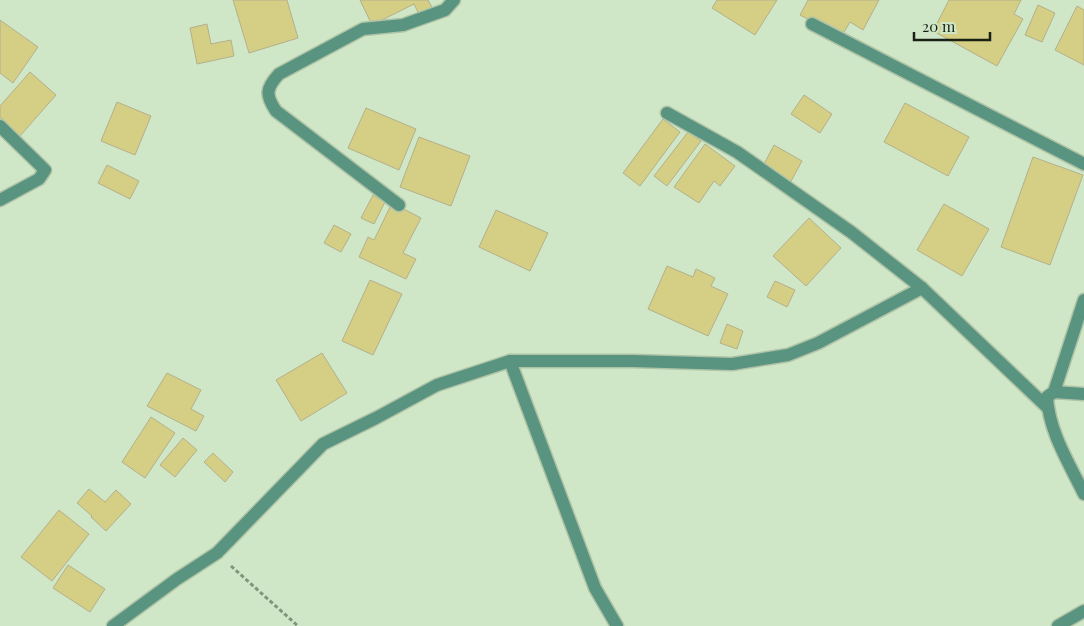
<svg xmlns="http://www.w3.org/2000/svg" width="1084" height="626" font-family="'Playfair Display',serif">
	<rect width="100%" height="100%" fill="#d0e7c7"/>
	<!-- building -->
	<g fill="#d5ce85" stroke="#b3b08c">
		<path d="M 233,0 L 287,0 L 298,38 L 249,53 Z"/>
		<path d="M 360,0 L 428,0 L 433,9 L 420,16 L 414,4 L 372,25 Z"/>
		<path d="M 717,0 L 777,0 L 755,35 L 712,8 Z"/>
		<path d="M 808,0 L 879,0 L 863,30 L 850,22 L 841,37 L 800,15 Z"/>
		<path d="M 949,0 L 1021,0 L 1014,14 L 1023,19 L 997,66 L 933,31 Z"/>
		<path d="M 1038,5 L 1055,13 L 1042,42 L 1025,35 Z"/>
		<path d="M 1077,6 L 1084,10 L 1084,65 L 1055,50 Z"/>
		<path d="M 0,20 L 38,47 L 13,83 L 0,73 Z"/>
		<path d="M 207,24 L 211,44 L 231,40 L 234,56 L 197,64 L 190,28 Z"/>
		<path d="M 30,72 L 56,95 L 20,136 L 0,117 L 0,106 Z"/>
		<path d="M 804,95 L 832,114 L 820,133 L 791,114 Z"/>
		<path d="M 117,102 L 151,116 L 135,155 L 101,141 Z"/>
		<path d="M 905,103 L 969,137 L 948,176 L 884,142 Z"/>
		<path d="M 366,108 L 416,129 L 399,170 L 348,148 Z"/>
		<path d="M 663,119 L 680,132 L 640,186 L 623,173 Z"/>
		<path d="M 688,132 L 701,141 L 667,186 L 654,176 Z"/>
		<path d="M 419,137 L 470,156 L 451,206 L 400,187 Z"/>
		<path d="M 705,144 L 735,166 L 720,186 L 714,181 L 699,203 L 674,187 Z"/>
		<path d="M 774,145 L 802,161 L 790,183 L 762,168 Z"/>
		<path d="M 1033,157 L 1083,175 L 1050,265 L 1001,247 Z"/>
		<path d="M 107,165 L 139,181 L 130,199 L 98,183 Z"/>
		<path d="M 373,195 L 385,202 L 374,224 L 361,218 Z"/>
		<path d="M 392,203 L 421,218 L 403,253 L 416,259 L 406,279 L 359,257 L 368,237 L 374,240 Z"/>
		<path d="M 944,204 L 989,229 L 962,276 L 917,250 Z"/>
		<path d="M 496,210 L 548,233 L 530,271 L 479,247 Z"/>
		<path d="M 809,218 L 841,248 L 806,286 L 773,256 Z"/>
		<path d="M 334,225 L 351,234 L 341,252 L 324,243 Z"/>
		<path d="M 667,266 L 693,277 L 696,269 L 715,278 L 711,286 L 728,294 L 708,336 L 648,309 Z"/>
		<path d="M 370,280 L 402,294 L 373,355 L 342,341 Z"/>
		<path d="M 775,281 L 795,290 L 787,307 L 767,297 Z"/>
		<path d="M 727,324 L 743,331 L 737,349 L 720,343 Z"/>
		<path d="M 322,353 L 347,393 L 301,421 L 276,380 Z"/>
		<path d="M 167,373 L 201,390 L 191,409 L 204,416 L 196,431 L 147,406 Z"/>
		<path d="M 151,417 L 175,433 L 145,478 L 122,462 Z"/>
		<path d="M 183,438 L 197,450 L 175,477 L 160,465 Z"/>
		<path d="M 213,453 L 233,472 L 225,482 L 204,462 Z"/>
		<path d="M 89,489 L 105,502 L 116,490 L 131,504 L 106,531 L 91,517 L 92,516 L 77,503 Z"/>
		<path d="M 59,510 L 89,534 L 52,581 L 21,557 Z"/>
		<path d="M 68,565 L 105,589 L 90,612 L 53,588 Z"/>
	</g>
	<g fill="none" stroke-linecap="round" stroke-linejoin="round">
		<defs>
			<g id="minor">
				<path d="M 812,24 L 1084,164"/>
				<path d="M 667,113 L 737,152 L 851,232 L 922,288 L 1048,408"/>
				<path d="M 0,126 L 45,170 L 39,179 L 0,200"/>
				<path d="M 399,205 L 276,111 C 265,95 266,88 279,74 L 363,29 L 403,25 L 445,10 L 454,0"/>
				<path d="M 1084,300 L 1054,392 L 1047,397 C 1049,432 1069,463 1084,494"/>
				<path d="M 510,361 L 595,588 L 617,626"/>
				<path d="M 1054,392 L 1084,394"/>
				<path d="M 113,626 L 177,579 L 217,553 L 323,444 L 376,418 L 437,385 L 510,361 L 633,361 L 732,364 L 788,355 L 818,343 L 922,288"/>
				<path d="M 1058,626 L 1084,611"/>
			</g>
		</defs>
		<!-- minor casing -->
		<use href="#minor" stroke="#afc3a7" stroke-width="15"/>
		<!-- path -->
		<path stroke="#83937c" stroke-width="3" stroke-dasharray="4 2.5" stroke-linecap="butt" d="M 231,566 L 298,626"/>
		<!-- minor -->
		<use href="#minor" stroke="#599480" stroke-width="12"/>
	</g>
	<!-- scale -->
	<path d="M914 32v8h76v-8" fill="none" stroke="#192115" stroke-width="2.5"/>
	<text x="922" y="32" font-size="15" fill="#192115" stroke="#d0e7c7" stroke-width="4" paint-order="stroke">20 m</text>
</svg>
